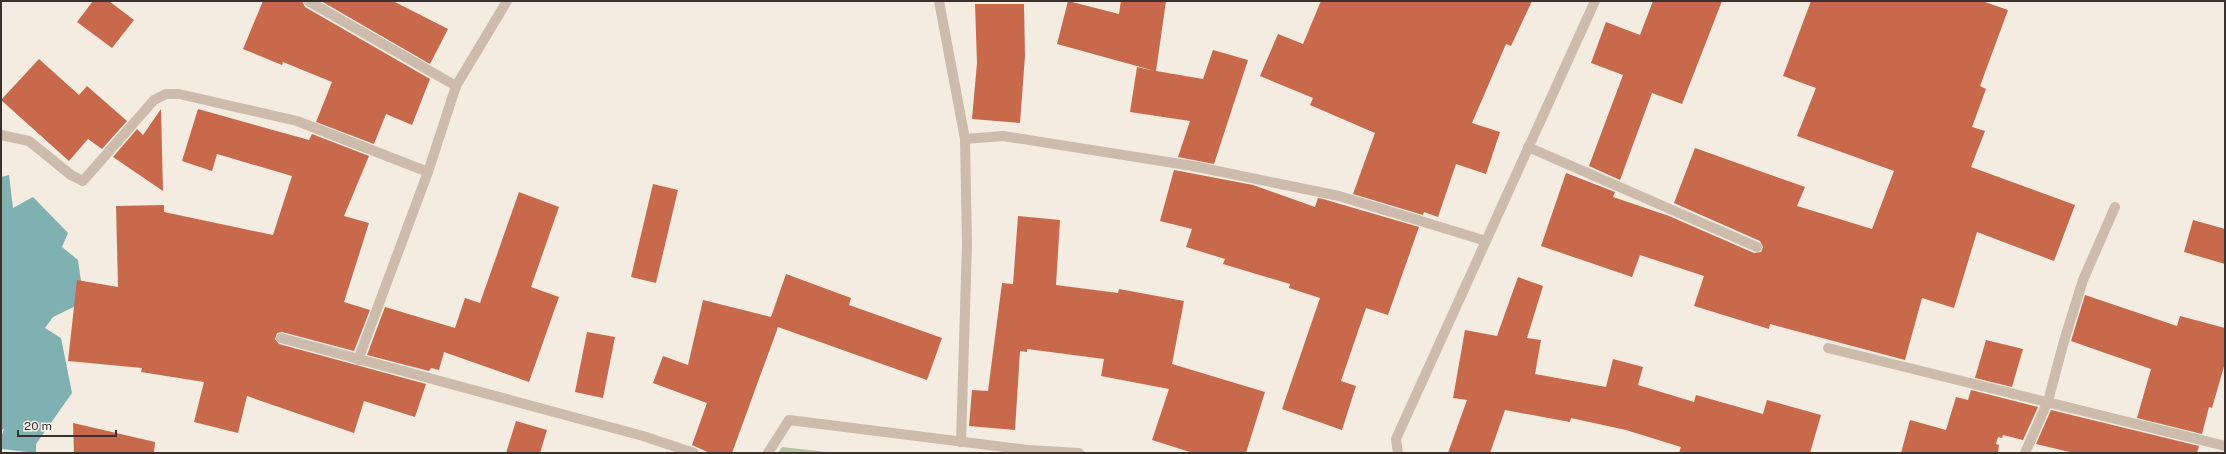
<svg xmlns="http://www.w3.org/2000/svg" width="2226" height="454" font-family="'Public Sans',sans-serif">
	<rect width="100%" height="100%" fill="#f4ebe1"/>
	<!-- green -->
	<path fill="#b8c4a0" d="M 782,447 L 835,453 L 778,453 Z"/>
	<!-- water -->
	<path fill="#7fb0b2" d="M 9,175 L 13,208 L 33,197 L 68,233 L 62,247 L 78,260 L 84,302 L 53,317 L 45,328 L 61,338 L 72,393 L 36,444 L 36,453 L 2,449 L 2,435 L 4,429 L 1,430 L 1,177 Z"/>
	<!-- building -->
	<g fill="#c8694b">
		<path d="M 93,1 L 109,1 L 134,20 L 112,48 L 77,22 Z"/>
		<path d="M 263,1 L 302,1 L 305,7 L 430,79 L 412,125 L 386,114 L 374,144 L 316,122 L 332,82 L 283,62 L 282,65 L 243,49 Z"/>
		<path d="M 321,1 L 393,1 L 448,29 L 430,64 Z"/>
		<path d="M 1068,1 L 1119,14 L 1121,1 L 1166,1 L 1156,71 L 1203,79 L 1213,50 L 1248,60 L 1214,164 L 1178,157 L 1190,121 L 1130,112 L 1137,67 L 1155,71 L 1057,44 Z"/>
		<path d="M 1321,1 L 1532,1 L 1511,46 L 1506,44 L 1472,123 L 1500,132 L 1486,174 L 1456,164 L 1438,217 L 1424,212 L 1423,215 L 1353,194 L 1375,133 L 1310,105 L 1313,98 L 1260,76 L 1278,34 L 1303,44 Z"/>
		<path d="M 1653,1 L 1722,1 L 1682,104 L 1652,93 L 1620,180 L 1589,166 L 1623,75 L 1591,63 L 1606,22 L 1640,35 Z"/>
		<path d="M 1811,1 L 1982,1 L 2008,10 L 1980,86 L 1986,89 L 1972,127 L 1985,131 L 1971,167 L 2075,205 L 2054,261 L 1977,232 L 1954,308 L 1922,298 L 1905,360 L 1770,324 L 1769,329 L 1694,306 L 1704,276 L 1640,255 L 1632,277 L 1541,246 L 1566,173 L 1615,192 L 1613,197 L 1669,216 L 1754,253 L 1761,252 L 1763,247 L 1760,241 L 1674,203 L 1695,148 L 1805,187 L 1797,206 L 1872,229 L 1894,171 L 1797,136 L 1816,88 L 1783,76 Z"/>
		<path d="M 975,4 L 1024,4 L 1025,56 L 1020,123 L 972,119 L 977,63 Z"/>
		<path d="M 39,59 L 79,95 L 87,86 L 127,121 L 102,149 L 88,139 L 69,161 L 1,100 Z"/>
		<path d="M 161,109 L 163,191 L 113,157 L 137,129 L 143,135 Z"/>
		<path d="M 198,109 L 309,140 L 312,134 L 369,156 L 344,216 L 369,223 L 344,302 L 370,310 L 354,351 L 282,332 L 277,333 L 275,339 L 279,344 L 426,384 L 415,417 L 364,401 L 354,433 L 247,396 L 238,433 L 194,422 L 204,382 L 141,372 L 142,368 L 68,361 L 77,280 L 118,287 L 116,206 L 164,205 L 164,212 L 273,235 L 292,176 L 217,154 L 212,171 L 182,161 Z"/>
		<path d="M 1174,170 L 1253,185 L 1315,207 L 1318,198 L 1323,199 L 1419,227 L 1388,315 L 1366,308 L 1341,381 L 1356,386 L 1342,430 L 1282,409 L 1320,298 L 1289,288 L 1290,284 L 1223,264 L 1225,259 L 1186,247 L 1192,229 L 1160,221 Z"/>
		<path d="M 653,184 L 678,190 L 656,283 L 631,277 Z"/>
		<path d="M 519,192 L 559,207 L 531,287 L 559,297 L 529,382 L 444,352 L 439,370 L 431,368 L 429,371 L 367,355 L 385,307 L 455,328 L 465,298 L 480,303 Z"/>
		<path d="M 1018,216 L 1060,220 L 1056,285 L 1118,293 L 1119,289 L 1184,301 L 1172,364 L 1265,392 L 1246,453 L 1193,453 L 1152,440 L 1169,389 L 1101,376 L 1104,359 L 1027,349 L 1027,352 L 1020,351 L 1015,430 L 969,426 L 972,390 L 988,391 L 1002,283 L 1013,284 Z"/>
		<path d="M 2193,220 L 2225,229 L 2225,264 L 2184,252 Z"/>
		<path d="M 786,274 L 851,298 L 849,305 L 942,338 L 927,380 L 778,327 L 732,453 L 710,453 L 692,445 L 707,403 L 653,383 L 663,356 L 688,365 L 703,300 L 771,317 Z"/>
		<path d="M 1518,277 L 1543,286 L 1527,338 L 1541,340 L 1535,374 L 1606,387 L 1613,359 L 1643,367 L 1638,385 L 1694,402 L 1696,395 L 1763,414 L 1767,400 L 1821,415 L 1810,453 L 1679,453 L 1681,447 L 1626,430 L 1571,418 L 1570,422 L 1505,410 L 1490,453 L 1448,453 L 1467,400 L 1453,398 L 1465,330 L 1497,336 Z"/>
		<path d="M 2085,295 L 2177,326 L 2180,316 L 2225,328 L 2225,363 L 2212,408 L 2209,407 L 2202,434 L 2137,418 L 2151,369 L 2071,341 Z"/>
		<path d="M 587,332 L 615,337 L 603,398 L 575,392 Z"/>
		<path d="M 1986,340 L 2023,349 L 2012,387 L 1975,378 Z"/>
		<path d="M 1971,390 L 2038,407 L 2023,440 L 2003,435 L 2002,438 L 1998,437 L 1996,444 L 1999,445 L 1998,453 L 1901,453 L 1910,420 L 1946,430 L 1956,397 L 1968,400 Z"/>
		<path d="M 2051,410 L 2199,446 L 2197,453 L 2074,453 L 2036,444 Z"/>
		<path d="M 516,421 L 547,430 L 540,453 L 506,453 Z"/>
		<path d="M 73,423 L 155,442 L 154,453 L 74,453 Z"/>
	</g>
	<g fill="none" stroke-linecap="round" stroke-linejoin="round">
		<!-- minor -->
		<g stroke="#cdbbac" stroke-width="10">
			<path d="M 308,1 L 456,86"/>
			<path d="M 939,1 L 965,139 L 967,244 L 961,442"/>
			<path d="M 1,135 L 29,141 L 71,175 L 83,181 L 154,100 L 166,94 L 179,94 L 297,121 L 428,172"/>
			<path d="M 965,139 L 1003,136 L 1193,166 L 1339,196 L 1486,241"/>
			<path d="M 1528,147 L 1757,247"/>
			<path d="M 281,338 L 643,436 L 694,453"/>
			<path d="M 1828,348 L 2225,446"/>
			<path d="M 358,360 L 428,172 L 456,86 L 507,1"/>
			<path d="M 768,453 L 789,420 L 1028,450 L 1079,453"/>
			<path d="M 1398,453 L 1396,439 L 1595,1"/>
			<path d="M 2025,453 L 2048,401 L 2064,341 L 2083,280 L 2115,207"/>
		</g>
	</g>
	<!-- border -->
	<rect width="2226" height="454" fill="none" stroke="#3b302b" stroke-width="4"/>
	<!-- scale -->
	<path d="M18 430v6h98v-6" fill="none" stroke="#3b302b" stroke-width="2"/>
	<text x="24" y="430" font-size="12" fill="#3b302b" stroke="#fbf5ee" stroke-width="3" paint-order="stroke">20 m</text>
</svg>
